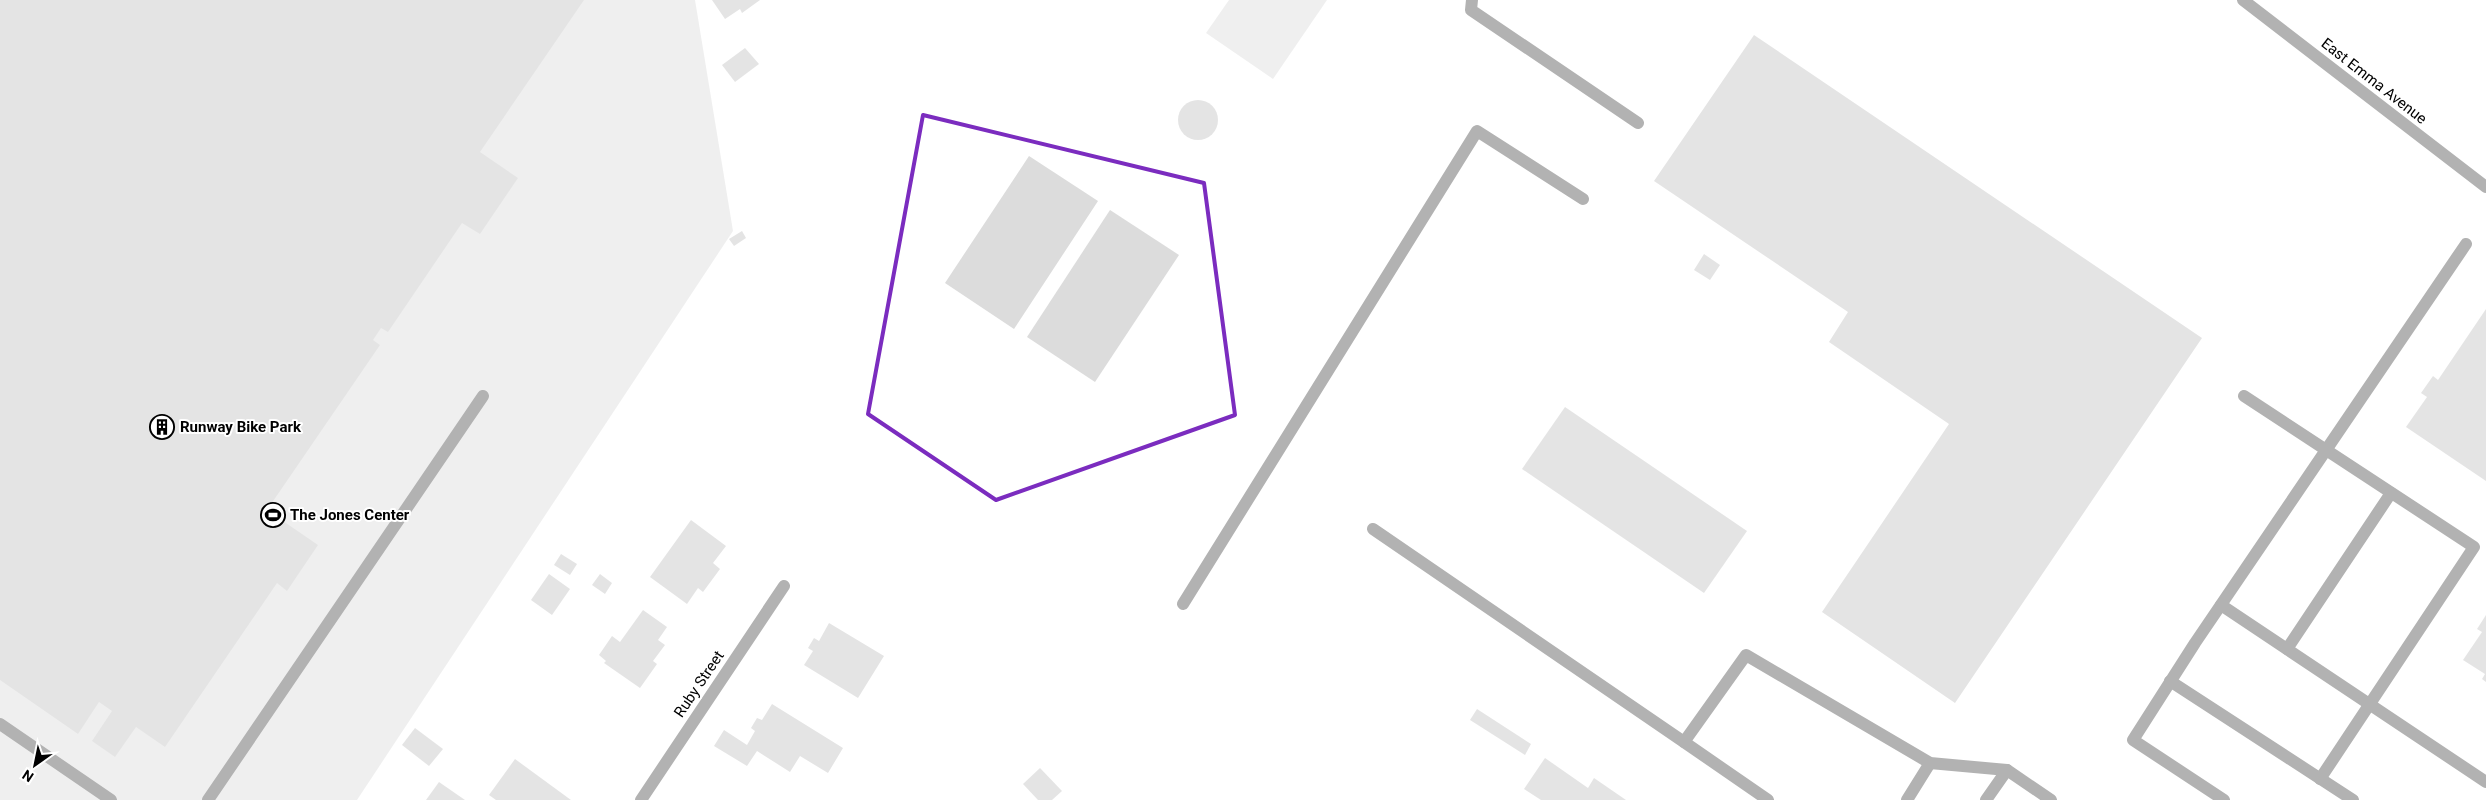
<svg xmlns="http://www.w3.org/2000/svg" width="2486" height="800" font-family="Roboto,sans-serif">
	<rect width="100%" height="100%" fill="#fff"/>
	<!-- green -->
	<g fill="#dcdcdc">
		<path d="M 0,0 L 695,0 L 733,231 L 357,800 L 0,800 Z"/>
		<path d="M 1229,0 L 1327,0 L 1273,79 L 1206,33 Z"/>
		<path d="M 1029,156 L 1098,201 L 1014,329 L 945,283 Z"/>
		<path d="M 1110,210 L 1179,255 L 1095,382 L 1027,337 Z"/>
	</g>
	<!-- building -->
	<g fill="#c4c4c4">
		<path d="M 0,0 L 584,0 L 480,152 L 518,178 L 480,234 L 462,223 L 388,332 L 381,328 L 373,340 L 380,345 L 267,510 L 318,545 L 287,591 L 277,583 L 165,747 L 136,727 L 115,757 L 92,741 L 112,711 L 99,702 L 78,734 L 0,680 Z"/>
		<path d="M 712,0 L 760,0 L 742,13 L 740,9 L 725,19 Z"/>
		<path d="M 1754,35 L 2202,338 L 1955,703 L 1822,612 L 1949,424 L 1829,342 L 1848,312 L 1654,181 Z"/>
		<path d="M 745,48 L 759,64 L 735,82 L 722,65 Z"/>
		<circle cx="1198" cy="120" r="20"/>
		<path d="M 742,231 L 746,238 L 734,246 L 729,239 Z"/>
		<path d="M 1704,254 L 1720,265 L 1710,280 L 1694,270 Z"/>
		<path d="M 2486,309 L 2486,481 L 2406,427 L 2427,397 L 2421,393 L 2433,376 L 2438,380 Z"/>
		<path d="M 1565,407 L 1747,531 L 1704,593 L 1522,469 Z"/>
		<path d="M 691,520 L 726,546 L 713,563 L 720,569 L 703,592 L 698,588 L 687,604 L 650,577 Z"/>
		<path d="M 561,554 L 577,564 L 570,575 L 554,565 Z"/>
		<path d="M 549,574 L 570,589 L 552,615 L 531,600 Z"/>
		<path d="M 600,574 L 612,583 L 605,594 L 592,585 Z"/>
		<path d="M 643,610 L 667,627 L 658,640 L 665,645 L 653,661 L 657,664 L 640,688 L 604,663 L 606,661 L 599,655 L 612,636 L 620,642 Z"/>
		<path d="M 2486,615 L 2486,682 L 2482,679 L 2485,674 L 2463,660 L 2482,632 L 2477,629 Z"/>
		<path d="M 829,623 L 884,656 L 858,698 L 804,665 L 813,651 L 808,648 L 814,638 L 819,641 Z"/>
		<path d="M 772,704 L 843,748 L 828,773 L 800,756 L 790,772 L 757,751 L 747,766 L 714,746 L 724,730 L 747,745 L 755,731 L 751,728 L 757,718 L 762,720 Z"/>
		<path d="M 1477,709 L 1531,744 L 1525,755 L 1470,720 Z"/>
		<path d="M 415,728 L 443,749 L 429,766 L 402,745 Z"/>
		<path d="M 1545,758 L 1588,788 L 1594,778 L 1626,800 L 1541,800 L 1524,789 Z"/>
		<path d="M 515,759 L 571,800 L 496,800 L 489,795 Z"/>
		<path d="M 1040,768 L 1062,791 L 1052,800 L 1038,800 L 1023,784 Z"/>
		<path d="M 439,782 L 465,800 L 426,800 Z"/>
	</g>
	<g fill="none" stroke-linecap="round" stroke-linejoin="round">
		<!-- minor -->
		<g stroke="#555" stroke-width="12">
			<path d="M 1472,0 L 1471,10 L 1638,123"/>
			<path d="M 2243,0 L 2486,187"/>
			<path d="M 2244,396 L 2474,547 L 2320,779"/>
			<path d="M 1373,529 L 1684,742 L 1746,655 L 1930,763 L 2007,770 L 2051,800"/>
			<path d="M 1183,604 L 1477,131 L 1583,199"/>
			<path d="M 2221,605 L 2486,782"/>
			<path d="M 2287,649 L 2391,493"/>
			<path d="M 2170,681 L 2353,800"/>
			<path d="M 0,724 L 111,800"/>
			<path d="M 1684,742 L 1768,800"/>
			<path d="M 208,800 L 483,396"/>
			<path d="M 641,800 L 784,586"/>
			<path d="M 1907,800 L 1930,763"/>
			<path d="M 1986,800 L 2007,770"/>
			<path d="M 2224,800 L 2133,740 L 2195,643 L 2466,244"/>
		</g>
	</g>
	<!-- marked area -->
	<path d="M0 0H2486V800H0ZM 923,115 L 1204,183 L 1235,415 L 996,500 L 868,414 Z" fill="#fff" fill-opacity=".55" fill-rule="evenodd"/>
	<path fill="none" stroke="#7b2cbf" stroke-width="4" stroke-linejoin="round" d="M 923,115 L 1204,183 L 1235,415 L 996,500 L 868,414 Z"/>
	<!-- icons -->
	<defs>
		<symbol id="building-ring" viewBox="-11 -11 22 22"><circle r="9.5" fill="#fff" stroke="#000" stroke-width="1.5"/><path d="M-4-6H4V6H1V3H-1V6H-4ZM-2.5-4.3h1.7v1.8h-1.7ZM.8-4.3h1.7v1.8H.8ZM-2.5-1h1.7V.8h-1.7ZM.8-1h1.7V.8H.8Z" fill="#000"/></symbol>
		<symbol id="stadium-ring" viewBox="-11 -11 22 22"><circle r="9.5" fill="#fff" stroke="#000" stroke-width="1.5"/><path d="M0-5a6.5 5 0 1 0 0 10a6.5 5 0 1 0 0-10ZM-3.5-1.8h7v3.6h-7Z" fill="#000"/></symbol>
	</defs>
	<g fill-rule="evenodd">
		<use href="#building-ring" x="148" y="413" width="28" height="28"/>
		<use href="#stadium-ring" x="259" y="501" width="28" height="28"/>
	</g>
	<g text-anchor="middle" stroke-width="4" stroke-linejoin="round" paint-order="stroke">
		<!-- street labels -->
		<g font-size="15" fill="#000" stroke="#fff">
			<text transform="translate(2374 81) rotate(38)" y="5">East Emma Avenue</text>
			<text transform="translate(699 684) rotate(-56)" y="5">Ruby Street</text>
		</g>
		<!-- poi labels -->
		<g font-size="15" font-weight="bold" fill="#000" stroke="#fff" text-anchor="start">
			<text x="180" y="432">Runway Bike Park</text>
			<text x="290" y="520">The Jones Center</text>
		</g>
	</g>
	<!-- north arrow -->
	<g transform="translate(35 765) rotate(213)" stroke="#ffffff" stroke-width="4" paint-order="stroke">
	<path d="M0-4L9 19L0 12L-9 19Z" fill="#000000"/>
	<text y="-8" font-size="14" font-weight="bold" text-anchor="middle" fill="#000000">N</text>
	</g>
</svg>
